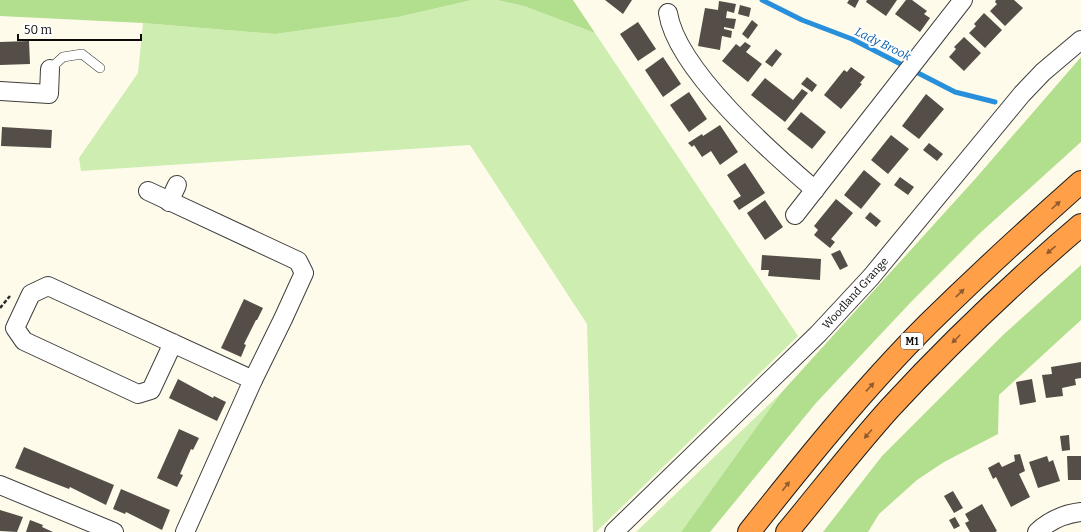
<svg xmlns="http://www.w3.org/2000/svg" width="1081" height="532" font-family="Bitter,serif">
	<rect width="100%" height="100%" fill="#fffbea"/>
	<!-- green -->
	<g fill="#ceedb0">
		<path d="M 472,0 L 497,0 L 524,6 L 595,33 L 798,336 L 596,532 L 593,532 L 587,324 L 470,145 L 81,171 L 79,158 L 138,73 L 143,23 L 275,34 L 398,17 Z"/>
		<path d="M 781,393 L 681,532 L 636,532 Z"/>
	</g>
	<!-- forest -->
	<g fill="#b1df8d">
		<path d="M 0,0 L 472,0 L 398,17 L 275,34 L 143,23 L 0,16 Z"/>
		<path d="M 497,0 L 573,0 L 595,33 L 524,6 Z"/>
		<path d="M 1081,57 L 1081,142 L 979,234 L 911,302 L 816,403 L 710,532 L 681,532 L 781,393 L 976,178 Z"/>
		<path d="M 1081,265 L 1081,320 L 999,395 L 998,434 L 944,462 L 917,480 L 879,514 L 868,532 L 823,532 L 882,456 L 1003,335 Z"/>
	</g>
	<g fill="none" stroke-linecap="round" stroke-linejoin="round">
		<!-- stream -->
		<path stroke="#2890db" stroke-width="5" d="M 762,0 L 802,20 L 852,39 L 955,92 L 995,102"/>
	</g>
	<!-- building -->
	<g fill="#554d47">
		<path d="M 605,0 L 632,0 L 623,14 Z"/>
		<path d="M 849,0 L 859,0 L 855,8 L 847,3 Z"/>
		<path d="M 867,0 L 897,0 L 886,16 L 866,2 Z"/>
		<path d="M 906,0 L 912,0 L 927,11 L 924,14 L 930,18 L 920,32 L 895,14 Z"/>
		<path d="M 996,0 L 1014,0 L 1023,8 L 1005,26 L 990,11 L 997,4 L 995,2 Z"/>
		<path d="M 719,1 L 736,4 L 734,13 L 727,11 L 726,18 L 736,19 L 734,29 L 724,27 L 724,29 L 732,31 L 731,38 L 722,36 L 720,50 L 698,46 L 705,8 L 718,10 Z"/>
		<path d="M 740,5 L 751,8 L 749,17 L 738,14 Z"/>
		<path d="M 984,13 L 1002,30 L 985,48 L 969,33 L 976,26 L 974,24 Z"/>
		<path d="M 752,20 L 758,25 L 748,39 L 742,34 Z"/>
		<path d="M 638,22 L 656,49 L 638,61 L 620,34 Z"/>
		<path d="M 964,37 L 981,53 L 964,71 L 949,57 L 956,49 L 954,47 Z"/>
		<path d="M 29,41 L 30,64 L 0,65 L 0,42 Z"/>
		<path d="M 745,42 L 751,46 L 746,52 L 762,64 L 748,82 L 722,61 L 736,44 L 740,47 Z"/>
		<path d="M 776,49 L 782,54 L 772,67 L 765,62 Z"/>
		<path d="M 663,57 L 681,84 L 663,97 L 645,70 Z"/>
		<path d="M 851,67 L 865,77 L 860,83 L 862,84 L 841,109 L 824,95 L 844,70 L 847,72 Z"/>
		<path d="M 807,77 L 817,85 L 812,92 L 801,84 Z"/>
		<path d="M 765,78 L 793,100 L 802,89 L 808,93 L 785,122 L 751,95 Z"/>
		<path d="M 689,92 L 707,119 L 689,132 L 670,105 Z"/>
		<path d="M 926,94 L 944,109 L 919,139 L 902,126 Z"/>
		<path d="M 801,112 L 826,132 L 812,149 L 787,129 Z"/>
		<path d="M 720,125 L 738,152 L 720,165 L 711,151 L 702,157 L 694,145 L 692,147 L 688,143 L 702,134 L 703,136 Z"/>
		<path d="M 2,127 L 52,130 L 51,148 L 1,146 Z"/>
		<path d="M 891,135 L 909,149 L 888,174 L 871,160 Z"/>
		<path d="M 929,143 L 943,154 L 937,161 L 923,150 Z"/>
		<path d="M 745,163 L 765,193 L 739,210 L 733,201 L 741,196 L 727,175 Z"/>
		<path d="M 864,170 L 881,184 L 861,209 L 844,195 Z"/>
		<path d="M 900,177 L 914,187 L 908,195 L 894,185 Z"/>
		<path d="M 836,199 L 853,213 L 831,239 L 835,242 L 830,248 L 814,235 L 818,230 L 814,226 Z"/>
		<path d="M 765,200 L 783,227 L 765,240 L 747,213 Z"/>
		<path d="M 870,212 L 881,221 L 876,227 L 865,218 Z"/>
		<path d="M 840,250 L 848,266 L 840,270 L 831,254 Z"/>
		<path d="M 762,255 L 821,259 L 820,280 L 768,276 L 769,270 L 761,270 Z"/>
		<path d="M 244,299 L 263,308 L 257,320 L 256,320 L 244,344 L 246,345 L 241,357 L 221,348 Z"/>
		<path d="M 1081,362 L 1081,378 L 1075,379 L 1076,385 L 1062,388 L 1063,396 L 1046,398 L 1042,375 L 1052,374 L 1051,367 Z"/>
		<path d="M 178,379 L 213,398 L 214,396 L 226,402 L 217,421 L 169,398 Z"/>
		<path d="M 1032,379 L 1036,402 L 1020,405 L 1016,382 Z"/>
		<path d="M 179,429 L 199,438 L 193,450 L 191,449 L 180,474 L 183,475 L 177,487 L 157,478 Z"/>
		<path d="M 1069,435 L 1070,450 L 1062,451 L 1060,436 Z"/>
		<path d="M 24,447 L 114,485 L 106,505 L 70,487 L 69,489 L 15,468 Z"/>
		<path d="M 1020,454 L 1025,471 L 1019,474 L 1030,497 L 1011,507 L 996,477 L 993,479 L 988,468 L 999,462 L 1002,467 L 1015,461 L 1014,455 Z"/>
		<path d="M 1047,456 L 1049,462 L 1053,460 L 1060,481 L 1038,488 L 1029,462 Z"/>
		<path d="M 1067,456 L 1081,456 L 1081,480 L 1068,480 Z"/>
		<path d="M 121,489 L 170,510 L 162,530 L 126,512 L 125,514 L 113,509 Z"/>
		<path d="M 953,491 L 963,508 L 954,513 L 944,496 Z"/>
		<path d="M 982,504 L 997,531 L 995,532 L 970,532 L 965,523 L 969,521 L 965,514 Z"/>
		<path d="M 0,510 L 23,517 L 17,532 L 0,531 Z"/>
		<path d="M 955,517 L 960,526 L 954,529 L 949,520 Z"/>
		<path d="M 30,520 L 43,525 L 42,527 L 53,532 L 26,532 Z"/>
	</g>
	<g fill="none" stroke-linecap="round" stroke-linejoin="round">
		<defs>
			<path id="service" d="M 50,69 L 63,57 L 82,54 L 100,68"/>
			<g id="minor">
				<path d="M 668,13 C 677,70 772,153 815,190"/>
				<path d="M 0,91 L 49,94 L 50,69"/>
				<path d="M 148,191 L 298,261 L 304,273 L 283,319 L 253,380 L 185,532"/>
				<path d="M 169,202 L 177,185"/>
				<path d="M 795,215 L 963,0"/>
				<path d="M 173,343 L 151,390 L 138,394 L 24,341 L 15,328 L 31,294 L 48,286 L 253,380"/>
				<path d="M 0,485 L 114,532"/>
				<path d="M 614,532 L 818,334 L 871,277 L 1022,94 L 1043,72 L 1081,40"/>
				<path d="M 1037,532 C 1050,520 1064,514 1081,512"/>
			</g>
			<g id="motorway">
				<path d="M 749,532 C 806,460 864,388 928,324 C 978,275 1029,228 1081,182"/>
				<path d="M 787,532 C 821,491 854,448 890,408 C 950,343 1014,282 1081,225"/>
			</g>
		</defs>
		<!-- service casing -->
		<use href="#service" stroke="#3e3e3e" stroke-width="10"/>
		<!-- minor casing -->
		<use href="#minor" stroke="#3e3e3e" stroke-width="20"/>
		<!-- motorway casing -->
		<use href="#motorway" stroke="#1c1c1c" stroke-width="24"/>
		<!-- path -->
		<path stroke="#2d2d2d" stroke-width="2.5" stroke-dasharray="4 2" stroke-linecap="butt" d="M 0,308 L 10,296"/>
		<!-- service -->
		<use href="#service" stroke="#fff" stroke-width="9"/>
		<!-- minor -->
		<use href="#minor" stroke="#fff" stroke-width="18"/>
		<!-- motorway -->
		<use href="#motorway" stroke="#ff9f48" stroke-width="22"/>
	</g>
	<!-- one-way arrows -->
	<defs><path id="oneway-solid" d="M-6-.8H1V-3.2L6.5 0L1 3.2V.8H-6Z"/></defs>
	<g fill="#915c2d">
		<use href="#oneway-solid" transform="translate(1056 205) rotate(-42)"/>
		<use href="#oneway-solid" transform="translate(1051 250) rotate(140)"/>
		<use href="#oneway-solid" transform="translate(960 293) rotate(-44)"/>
		<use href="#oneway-solid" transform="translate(956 339) rotate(135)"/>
		<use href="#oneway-solid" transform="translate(870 387) rotate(-47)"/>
		<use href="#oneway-solid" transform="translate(868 434) rotate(131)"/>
		<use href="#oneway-solid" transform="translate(786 486) rotate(-52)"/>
	</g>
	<g text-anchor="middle" stroke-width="4" stroke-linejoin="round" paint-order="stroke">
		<!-- shield labels -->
		<rect fill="#fff" stroke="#545454" stroke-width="1" x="901" y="333" width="22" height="16" rx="3"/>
		<g font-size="10" font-weight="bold" fill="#0b0b0b">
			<text x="912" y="345">M1</text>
		</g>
		<!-- street labels -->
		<g font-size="11" fill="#0b0b0b" stroke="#fff">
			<text transform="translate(855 293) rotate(-48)" y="4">Woodland Grange</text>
		</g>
		<!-- water labels -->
		<g font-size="12" font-style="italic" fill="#0960a9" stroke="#fff">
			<text transform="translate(883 44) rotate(26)" y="4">Lady Brook</text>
		</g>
	</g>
	<!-- scale -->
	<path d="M18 34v6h123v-6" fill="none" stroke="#0b0b0b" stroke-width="2"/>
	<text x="24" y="34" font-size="12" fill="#0b0b0b" stroke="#ffffff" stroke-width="3" paint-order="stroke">50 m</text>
</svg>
